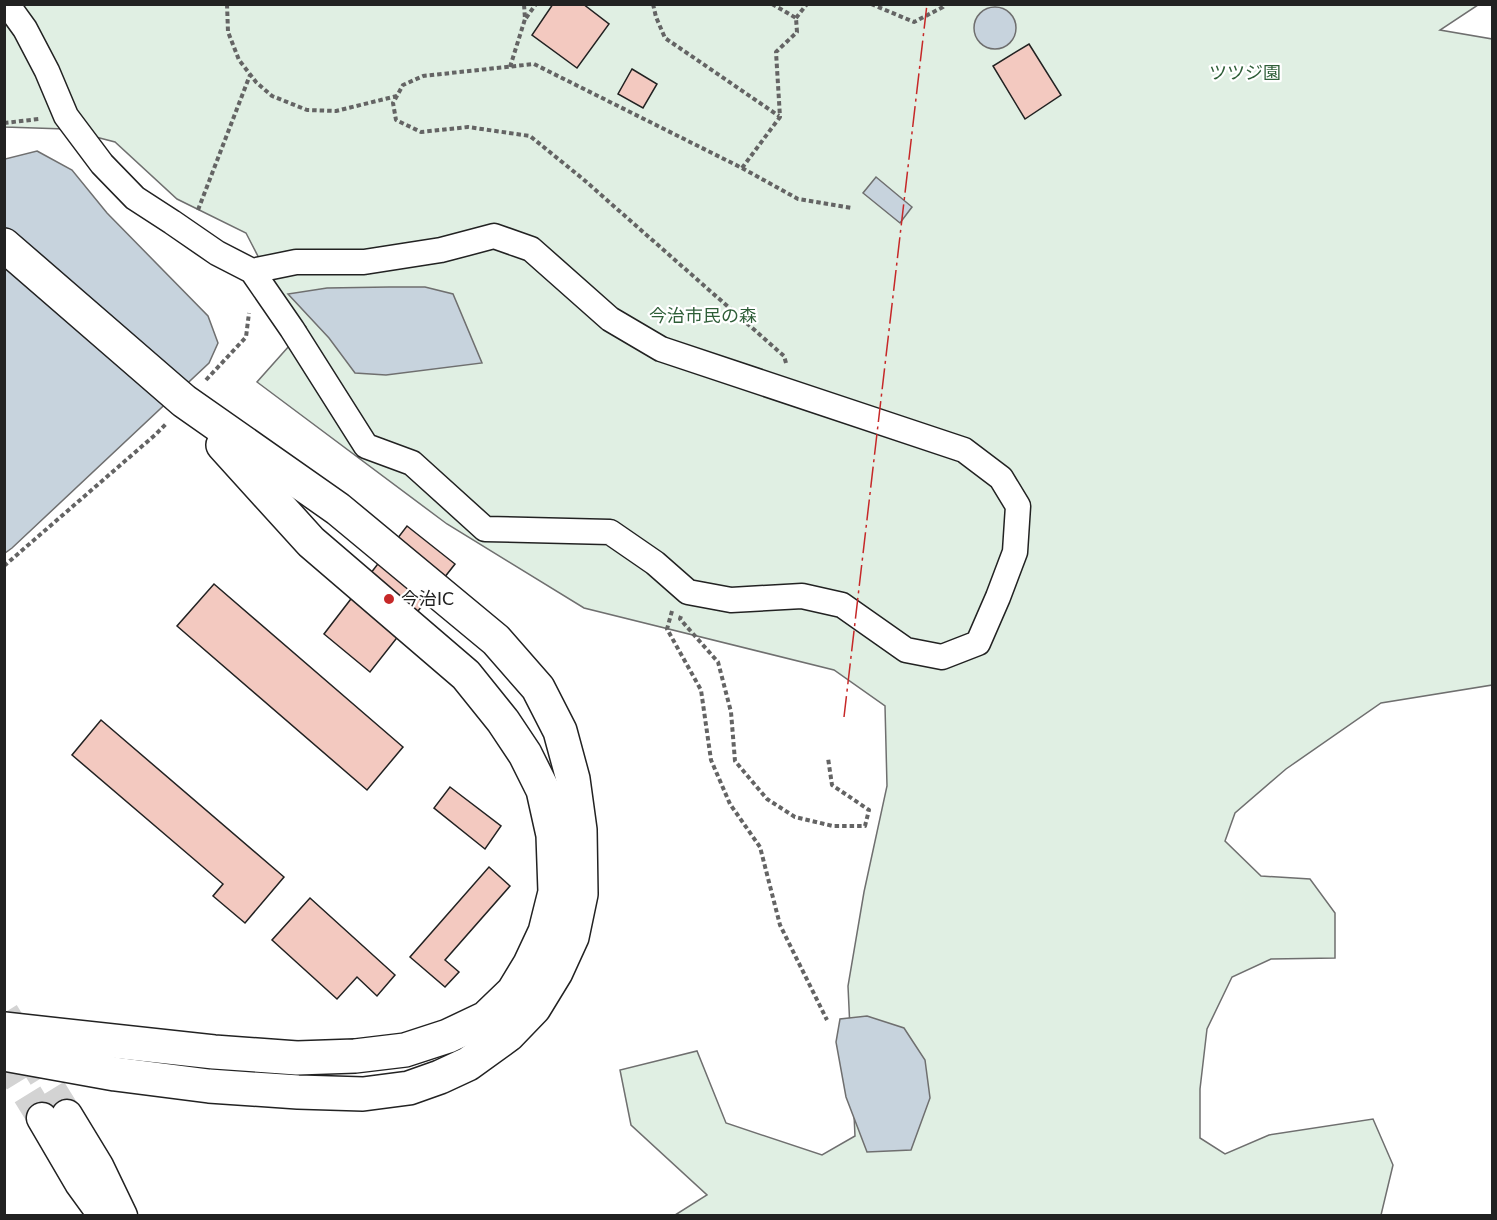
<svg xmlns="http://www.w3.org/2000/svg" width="1497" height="1220" font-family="Lato,'Noto Sans JP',sans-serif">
	<rect width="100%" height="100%" fill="#fff"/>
	<!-- green -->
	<path fill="#e0efe3" stroke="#6f6f6f" stroke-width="1.5" d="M 5,5 L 1478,5 L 1440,30 L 1492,39 L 1492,685 L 1381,703 L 1286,769 L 1235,813 L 1225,841 L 1261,876 L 1310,879 L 1335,913 L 1335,958 L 1271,959 L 1232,977 L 1207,1029 L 1200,1089 L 1200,1138 L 1225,1154 L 1269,1135 L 1373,1119 L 1393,1165 L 1381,1215 L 675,1215 L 707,1195 L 631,1125 L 620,1070 L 697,1051 L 726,1123 L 822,1155 L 855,1136 L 848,986 L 864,892 L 887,786 L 885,706 L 834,670 L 584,608 L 447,524 L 257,382 L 306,327 L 278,295 L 246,233 L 177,199 L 115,142 L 65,129 L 5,127 Z"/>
	<!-- water -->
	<g fill="#c7d3dd" stroke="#6f6f6f" stroke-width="1.5">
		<circle cx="995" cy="28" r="21"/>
		<path d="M 37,151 L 72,170 L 107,213 L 208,316 L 218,343 L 209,363 L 12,548 L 5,553 L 5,159 Z"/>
		<path d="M 876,177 L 912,207 L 900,223 L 863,193 Z"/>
		<path d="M 389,287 L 425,287 L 453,294 L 482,363 L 386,375 L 355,373 L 329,338 L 288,294 L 327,288 Z"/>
		<path d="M 867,1016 L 904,1028 L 925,1060 L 930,1098 L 911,1150 L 867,1152 L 846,1097 L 836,1042 L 840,1019 Z"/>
	</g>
	<!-- building -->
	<g fill="#f3c9c0" stroke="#222" stroke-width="1.5">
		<path d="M 553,4 L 583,4 L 609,24 L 577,68 L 532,35 Z"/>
		<path d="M 1029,44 L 1061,95 L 1025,119 L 993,66 Z"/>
		<path d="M 632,69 L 657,84 L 643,108 L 618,94 Z"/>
		<path d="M 407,526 L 455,564 L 370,672 L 324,634 Z"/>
		<path d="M 214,584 L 403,747 L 367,790 L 177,626 Z"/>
		<path d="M 101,720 L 284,877 L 245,923 L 213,896 L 223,884 L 72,755 Z"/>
		<path d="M 450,787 L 501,826 L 485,849 L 434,808 Z"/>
		<path d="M 489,867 L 510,886 L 445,960 L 459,972 L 445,987 L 410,957 Z"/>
		<path d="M 310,898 L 395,975 L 377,996 L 357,977 L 337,999 L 272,940 Z"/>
	</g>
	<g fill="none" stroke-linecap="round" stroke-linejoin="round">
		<!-- tertiary-tunnel -->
		<g stroke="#d3d3d3" stroke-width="30" stroke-dasharray="30 15" stroke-linecap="butt">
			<path d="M 4,1013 L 67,1115"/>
			<path d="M 4,1056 L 42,1118"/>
		</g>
		<defs>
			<path id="minor" d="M 7,4 L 25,29 L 47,71 L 66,116 L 102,164 L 135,198 L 172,222 L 217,253 L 252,271 L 292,329 L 366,446 L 412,463 L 485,529 L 610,532 L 655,563 L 688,592 L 731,600 L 802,596 L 842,605 L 906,650 L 942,657 L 978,643 L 998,597 L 1015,552 L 1018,506 L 1001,478 L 964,450 L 661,349 L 610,319 L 531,249 L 494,236 L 441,250 L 364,262 L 296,262 L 252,271"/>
			<g id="tertiary">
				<path d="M 67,1115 L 98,1166 L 122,1216"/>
				<path d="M 42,1118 L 80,1183 L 104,1216"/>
			</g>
			<g id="motorway">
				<path d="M 4,245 L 184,401 L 338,509 L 496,640 L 538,688 L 560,731 L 573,779 L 580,830 L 581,894 L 572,937 L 556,972 L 534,1008 L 508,1035 L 468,1064 L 440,1077 L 409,1088 L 363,1094 L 298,1092 L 209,1086 L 115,1074 L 4,1054"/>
				<path d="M 4,1029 L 214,1052 L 297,1058 L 355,1056 L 405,1050 L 448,1036 L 486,1018 L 513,992 L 530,964 L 545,932 L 555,892 L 553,835 L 543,790 L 525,754 L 503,721 L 466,675 L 311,542 L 223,445"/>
			</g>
		</defs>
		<!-- minor casing -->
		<use href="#minor" stroke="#222" stroke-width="27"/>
		<!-- tertiary casing -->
		<use href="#tertiary" stroke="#222" stroke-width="33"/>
		<!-- motorway casing -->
		<use href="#motorway" stroke="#222" stroke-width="36"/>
		<!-- path -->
		<g stroke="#646464" stroke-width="4" stroke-dasharray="4.5 3" stroke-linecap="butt">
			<path d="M 227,4 L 228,32 L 239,60 L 256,82 L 272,96 L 307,110 L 336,111 L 397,96"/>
			<path d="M 653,4 L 656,17 L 665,38 L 779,116"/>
			<path d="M 871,4 L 914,22 L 943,7 L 945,4"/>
			<path d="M 526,18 L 536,4"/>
			<path d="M 796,18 L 807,4"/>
			<path d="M 510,67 L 525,19 L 524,4"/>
			<path d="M 4,123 L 39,119"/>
			<path d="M 742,168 L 780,117 L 776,52 L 797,32 L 796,18 L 772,4"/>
			<path d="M 198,210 L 250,75"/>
			<path d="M 786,363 L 784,356 L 583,179 L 530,136 L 468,127 L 421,132 L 396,120 L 393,103 L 403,85 L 423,76 L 534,64 L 742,168 L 798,199 L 852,208"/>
			<path d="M 206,380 L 246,337 L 249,313"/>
			<path d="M 4,566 L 155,435 L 166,424"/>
			<path d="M 672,611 L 667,629 L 701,690 L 711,760 L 730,804 L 760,847 L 780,925 L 827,1020"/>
			<path d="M 681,616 L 680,619 L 718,662 L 731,712 L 735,761 L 767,799 L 795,817 L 833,826 L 865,826 L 869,810 L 832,785 L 828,758"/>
		</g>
		<!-- minor -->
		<use href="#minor" stroke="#fff" stroke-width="24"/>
		<!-- tertiary -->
		<use href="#tertiary" stroke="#fff" stroke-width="30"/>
		<!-- motorway -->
		<use href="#motorway" stroke="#fff" stroke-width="33"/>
		<!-- power -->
		<path stroke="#c62828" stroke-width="1.5" stroke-dasharray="21 4.5 3 4.5" stroke-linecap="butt" d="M 844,717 L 927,4"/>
	</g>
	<!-- markers -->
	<circle fill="#c62828" stroke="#fff" stroke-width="2" cx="389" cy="599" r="6"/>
	<g text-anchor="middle" stroke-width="4.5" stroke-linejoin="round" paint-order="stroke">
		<!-- park labels -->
		<g font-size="18" fill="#2f5e38" stroke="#fff">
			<text x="1245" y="79">ツツジ園</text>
			<text x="703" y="322">今治市民の森</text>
		</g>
		<!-- poi labels -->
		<g font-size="18" fill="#222" stroke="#fff" text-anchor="start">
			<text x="401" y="605">今治IC</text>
		</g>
	</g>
	<!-- border -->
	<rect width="1497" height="1220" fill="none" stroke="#222222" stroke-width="12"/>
</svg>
